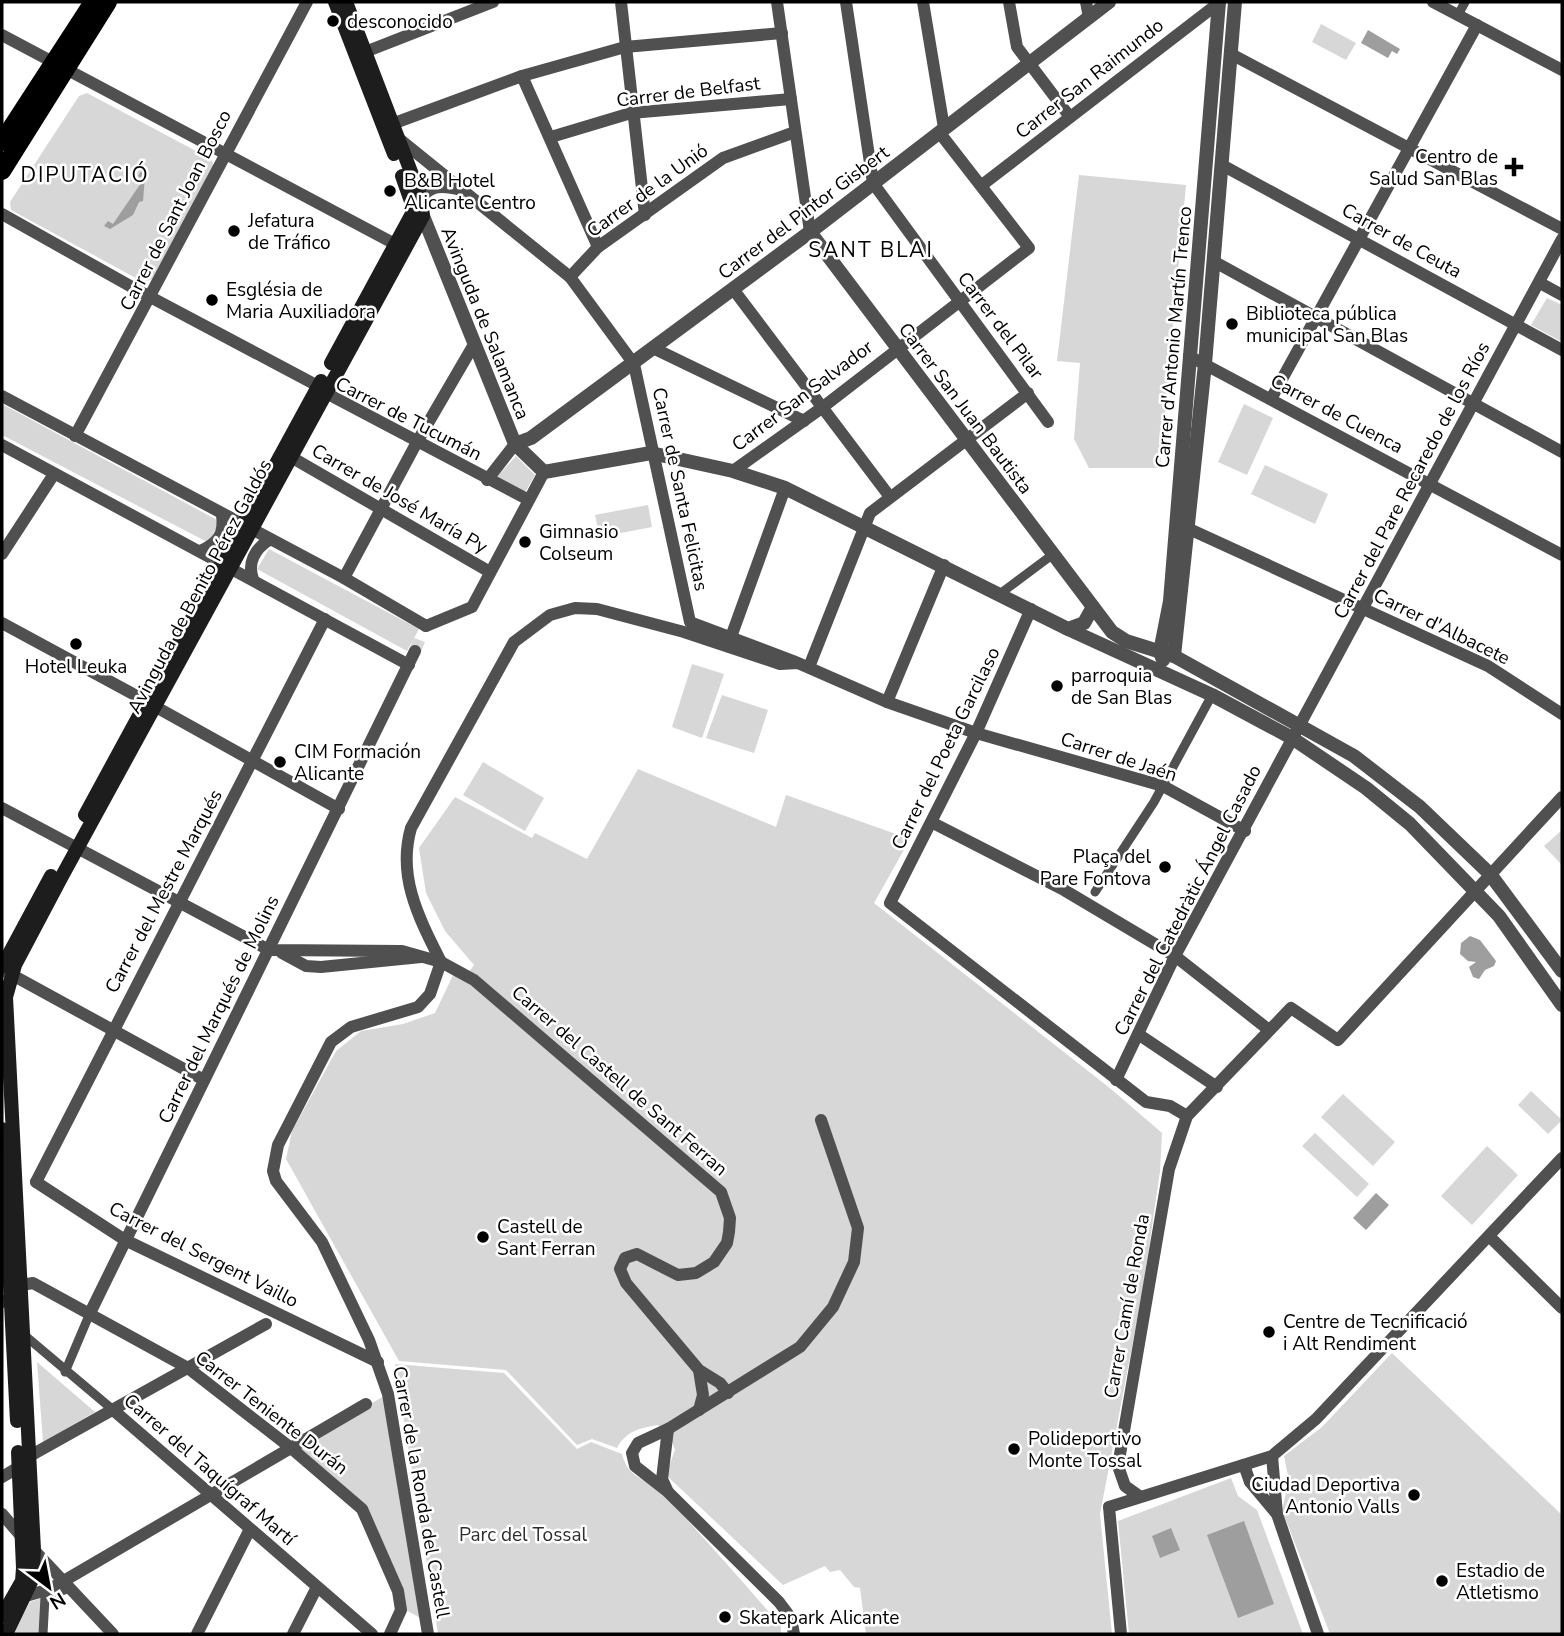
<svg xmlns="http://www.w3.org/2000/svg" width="1564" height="1636" font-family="'Nunito Sans',sans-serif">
	<rect width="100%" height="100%" fill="#fff"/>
	<!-- green -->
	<g fill="#d7d7d7">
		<path d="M 1321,24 L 1356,43 L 1346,60 L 1312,42 Z"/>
		<path d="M 87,93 L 211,159 L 214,166 L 153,279 L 143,282 L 11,210 L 10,202 L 79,96 Z"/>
		<path d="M 1079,175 L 1186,185 L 1160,468 L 1089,468 L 1074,439 L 1080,363 L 1057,361 Z"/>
		<path d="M 1547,298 L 1562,305 L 1562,342 L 1531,325 Z"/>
		<path d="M 2,404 L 219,521 L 209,543 L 2,435 Z"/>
		<path d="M 1244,404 L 1273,418 L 1247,475 L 1218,462 Z"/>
		<path d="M 516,456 L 535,475 L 524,494 L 494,480 Z"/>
		<path d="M 1265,465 L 1328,494 L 1315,524 L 1251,494 Z"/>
		<path d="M 648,505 L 652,527 L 600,537 L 595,515 Z"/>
		<path d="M 269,549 L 419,629 L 407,651 L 257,569 Z"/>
		<path d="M 692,664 L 724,674 L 702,738 L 672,727 Z"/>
		<path d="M 722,695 L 768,710 L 754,753 L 706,738 Z"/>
		<path d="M 483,762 L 544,798 L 525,831 L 463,795 Z"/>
		<path d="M 638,769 L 776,827 L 786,795 L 910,839 L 874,903 L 1111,1089 L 1162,1133 L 1160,1171 L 1143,1289 L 1100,1514 L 1112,1634 L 866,1634 L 860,1588 L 854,1587 L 840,1570 L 830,1572 L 825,1566 L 783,1585 L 666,1475 L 675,1450 L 670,1436 L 658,1425 C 640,1428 626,1431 617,1448 L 592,1439 L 577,1445 L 506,1370 L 399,1361 L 286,1159 L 292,1131 L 336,1051 L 361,1031 L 403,1024 L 435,1013 L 456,969 L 466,976 L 474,965 L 445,931 L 426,893 L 419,848 L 455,797 L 532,838 L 535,833 L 587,859 Z"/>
		<path d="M 1562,830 L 1562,865 L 1544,846 Z"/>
		<path d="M 1531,1091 L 1562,1120 L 1548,1134 L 1518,1105 Z"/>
		<path d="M 1343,1094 L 1395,1142 L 1373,1166 L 1321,1117 Z"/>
		<path d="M 1315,1133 L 1369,1184 L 1357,1197 L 1302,1146 Z"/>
		<path d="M 1487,1146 L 1518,1175 L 1472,1225 L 1441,1196 Z"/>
		<path d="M 1392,1353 L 1562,1515 L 1562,1634 L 1330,1634 L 1282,1510 L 1289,1481 L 1284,1456 L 1322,1427 Z"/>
		<path d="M 37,1362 L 95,1412 L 43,1442 Z"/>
		<path d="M 395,1364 L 504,1373 L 577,1449 L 591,1442 L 622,1454 C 629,1481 645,1476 662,1493 C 703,1536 742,1581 781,1626 L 781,1634 L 438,1634 Z"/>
		<path d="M 388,1394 L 427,1622 L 394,1603 L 393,1577 L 362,1509 L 291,1448 Z"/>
		<path d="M 1231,1478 L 1238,1496 L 1257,1510 L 1303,1634 L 1129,1634 L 1118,1521 Z"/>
		<path d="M 45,1597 L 43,1634 L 12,1634 L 30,1602 Z"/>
	</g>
	<!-- water -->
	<g fill="#9e9e9e">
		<path d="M 1368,30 L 1400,49 L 1397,54 L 1392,51 L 1388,58 L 1361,43 Z"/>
		<path d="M 141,171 L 145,176 L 143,201 L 139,202 L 133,215 L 110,229 L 104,226 L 108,221 L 113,224 L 143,180 L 138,176 Z"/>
		<path d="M 1470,936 L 1480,940 L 1496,961 L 1494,966 L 1485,970 L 1479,979 L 1473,977 L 1469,967 L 1476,962 L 1468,961 L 1460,954 L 1461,943 Z"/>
		<path d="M 1376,1193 L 1389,1205 L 1366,1230 L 1353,1218 Z"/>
		<path d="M 1244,1521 L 1274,1604 L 1238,1618 L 1207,1535 Z"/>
		<path d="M 1171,1528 L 1180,1550 L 1160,1558 L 1152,1536 Z"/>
	</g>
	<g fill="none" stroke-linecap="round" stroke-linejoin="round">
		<!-- minor-tunnel -->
		<path stroke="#d9d9d9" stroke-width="12" stroke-dasharray="12 6" stroke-linecap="butt" d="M 415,651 L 420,638"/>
		<!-- pedestrian -->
		<g stroke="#505050" stroke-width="9">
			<path d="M 1458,15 L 1465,2"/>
			<path d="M 1001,593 L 1052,555"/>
			<path d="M 1095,892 L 1154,802 L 1212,695"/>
			<path d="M 23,1334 L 112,1409"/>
			<path d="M 65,1372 L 90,1313"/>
			<path d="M 43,1634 L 45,1597 L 70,1588"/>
		</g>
		<!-- minor -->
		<g stroke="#505050" stroke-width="12">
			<path d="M 621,2 L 645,215"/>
			<path d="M 777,2 L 810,232"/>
			<path d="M 846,2 L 873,183 L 1048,422"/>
			<path d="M 923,2 L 944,128"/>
			<path d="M 1009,2 L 1017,47 L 1070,117"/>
			<path d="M 1086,2 L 1089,18"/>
			<path d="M 1433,2 L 1562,70"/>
			<path d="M 2,35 L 395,244"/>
			<path d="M 365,52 L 493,2"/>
			<path d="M 1231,54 L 1562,229"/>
			<path d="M 522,76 L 598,247"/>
			<path d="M 392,124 L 522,76 L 625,47 L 782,33"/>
			<path d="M 551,137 L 631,113 L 791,99"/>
			<path d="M 398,138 L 570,277 L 634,364 L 690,622 L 796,662"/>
			<path d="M 1222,165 L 1562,350"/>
			<path d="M 982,185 L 1220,2"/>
			<path d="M 417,205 C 427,187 437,184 457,189"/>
			<path d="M 2,214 L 139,291 L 318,386"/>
			<path d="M 1213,261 L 1562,452"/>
			<path d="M 570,277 L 598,247 L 723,158 L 795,132"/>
			<path d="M 1540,283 L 1562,295"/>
			<path d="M 733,289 L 890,497"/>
			<path d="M 653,348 L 804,421"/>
			<path d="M 1189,356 L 1562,555"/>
			<path d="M 320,394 L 326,393 L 527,499"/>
			<path d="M 2,396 L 344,578 L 426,626"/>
			<path d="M 1271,399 L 1477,25"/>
			<path d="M 75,436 L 307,2"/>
			<path d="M 2,445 L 409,665"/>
			<path d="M 291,457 L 490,572"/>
			<path d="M 733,471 L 823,407 L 1029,248 L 939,132"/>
			<path d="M 487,480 L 515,444"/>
			<path d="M 1187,528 L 1488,666 L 1562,714"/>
			<path d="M 200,551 C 217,544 225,534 222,515"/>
			<path d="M 2,554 L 54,474"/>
			<path d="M 344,578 L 417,442 L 473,346"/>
			<path d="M 253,579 C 247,563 255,549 269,540"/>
			<path d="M 1031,609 L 976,733 L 890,903 L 1146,1102 L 1170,1106 L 1187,1116"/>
			<path d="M 2,623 L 146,701"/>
			<path d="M 426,626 L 472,607 L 544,472"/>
			<path d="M 731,637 L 785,488"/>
			<path d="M 809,667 L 870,513 L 1028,393"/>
			<path d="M 887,702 L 944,565"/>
			<path d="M 156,707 L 339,809"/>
			<path d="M 2,808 L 269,950 L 402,951 L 441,962 L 474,980 L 721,1192 L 730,1218 L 729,1232 L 727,1243 L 714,1262 L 696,1273 L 678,1275 L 637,1254 L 625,1258 L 620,1269 L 626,1283 L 699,1370 L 720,1383 L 728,1393"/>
			<path d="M 933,823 L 1064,890 L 1175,956 L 1269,1030"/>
			<path d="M 282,953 L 306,966 L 321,967 L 421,957"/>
			<path d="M 441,962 C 419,918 397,877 411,828 L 514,642 L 550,615 L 575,608 L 597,609 L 684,632 L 780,664 L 798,663 L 887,702 L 976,733 L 1163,786 L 1245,831"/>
			<path d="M 5,971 L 204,1080"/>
			<path d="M 1138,1034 L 1217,1087"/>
			<path d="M 1116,1080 L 1175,956 L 1562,239"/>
			<path d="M 36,1182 L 325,619"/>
			<path d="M 36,1182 L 125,1240 L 378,1362"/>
			<path d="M 1490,1237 L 1562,1308"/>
			<path d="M 2,1302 L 9,1299 L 21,1285 L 33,1283 L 188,1368 L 291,1448 L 362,1509 L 398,1591 L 401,1610 L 390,1634"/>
			<path d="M 90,1313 L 415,651"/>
			<path d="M 699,1370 L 703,1395 L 699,1410"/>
			<path d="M 112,1409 L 372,1634"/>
			<path d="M 1272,1456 L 1277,1514 L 1318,1634"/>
			<path d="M 28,1457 L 266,1324"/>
			<path d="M 1244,1465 L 1250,1482 L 1277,1514"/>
			<path d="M 2,1477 L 19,1467"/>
			<path d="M 667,1490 L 662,1479 L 668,1429"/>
			<path d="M 1139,1496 L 1125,1486 L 1118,1466 L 1169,1169 L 1187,1116 L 1291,1008 L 1338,1040 L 1562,797"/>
			<path d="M 2,1514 L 22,1537"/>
			<path d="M 34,1550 L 113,1634"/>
			<path d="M 26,1596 L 50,1589 L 366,1404"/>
			<path d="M 197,1634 L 250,1529"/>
			<path d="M 293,1634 L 317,1587"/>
			<path d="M 428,1634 L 388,1394 L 369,1340 L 322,1242 L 276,1181 L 273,1171 L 278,1145 L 331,1042 L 351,1027 L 418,1007 L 430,994 L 441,962"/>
			<path d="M 794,1634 L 791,1618 L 779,1602 L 667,1491 L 635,1466 L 632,1453 L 638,1443 L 668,1429 L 800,1347 L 833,1307 L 854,1262 L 858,1228 L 821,1120"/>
			<path d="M 1121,1634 L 1109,1507 L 1272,1456 L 1316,1419 L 1562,1158"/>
		</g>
		<!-- tertiary -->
		<g stroke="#505050" stroke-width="14">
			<path d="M 417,212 L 423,216 L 515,444 L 544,472 L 651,453 L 733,471 L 785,488 L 1068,629 L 1212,695 L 1292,738 L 1366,788 L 1410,824 L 1499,916 L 1562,1005"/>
			<path d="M 810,232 L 1112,632 L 1126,641 L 1174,656 L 1354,756 L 1420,807 L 1490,874 L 1562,971"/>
			<path d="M 515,444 L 531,438 L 810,232 L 1109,2"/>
			<path d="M 1068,629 L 1084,623 L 1093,607"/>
			<path d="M 1174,656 L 1205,364 L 1235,2"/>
			<path d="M 1163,660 L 1160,652 L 1170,601 L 1219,2"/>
		</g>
		<!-- secondary -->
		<g stroke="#1d1d1d" stroke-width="14">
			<path d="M 335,2 L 394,154"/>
			<path d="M 331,363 L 414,210 L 402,176"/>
			<path d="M 85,815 L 321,381"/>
			<path d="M 2,967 L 51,876"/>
			<path d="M 2,1129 L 17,1421"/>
			<path d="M 2,1616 L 22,1581 L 23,1568 L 18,1452"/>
			<path d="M 6,1634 L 32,1580 L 34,1550 L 6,997 L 15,965 L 61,878 L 423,216 L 421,198 L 346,2"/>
		</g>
		<!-- primary -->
		<g stroke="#000" stroke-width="18">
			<path d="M 2,142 L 93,2"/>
			<path d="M 2,171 L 108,2"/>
		</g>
	</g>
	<!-- markers -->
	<g fill="#000" stroke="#fff" stroke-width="2.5">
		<circle cx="333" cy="21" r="7"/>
		<path d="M1510.5 156.5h7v7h7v7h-7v7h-7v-7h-7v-7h7z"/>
		<circle cx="390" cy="191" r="7"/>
		<circle cx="234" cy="231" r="7"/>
		<circle cx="212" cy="300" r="7"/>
		<circle cx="1232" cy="324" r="7"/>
		<circle cx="525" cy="542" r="7"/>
		<circle cx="76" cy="644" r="7"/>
		<circle cx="1057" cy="686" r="7"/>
		<circle cx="280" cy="762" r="7"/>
		<circle cx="1165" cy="867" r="7"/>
		<circle cx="483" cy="1237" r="7"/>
		<circle cx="1269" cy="1332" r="7"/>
		<circle cx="1014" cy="1449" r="7"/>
		<circle cx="1414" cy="1495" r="7"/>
		<circle cx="1442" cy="1581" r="7"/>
		<circle cx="725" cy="1617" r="7"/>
	</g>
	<g text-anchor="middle" stroke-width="5" stroke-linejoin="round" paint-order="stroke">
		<!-- poi labels -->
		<g font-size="19" fill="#000" stroke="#fff" text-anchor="start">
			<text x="347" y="28">desconocido</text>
			<text x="1498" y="163" text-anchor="end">Centro de<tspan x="1498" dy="22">Salud San Blas</tspan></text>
			<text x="404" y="187">B&amp;B Hotel<tspan x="404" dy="22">Alicante Centro</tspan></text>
			<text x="248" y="227">Jefatura<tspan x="248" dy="22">de Tráfico</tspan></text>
			<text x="226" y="296">Església de<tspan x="226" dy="22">Maria Auxiliadora</tspan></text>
			<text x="1246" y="320">Biblioteca pública<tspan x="1246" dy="22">municipal San Blas</tspan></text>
			<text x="539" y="538">Gimnasio<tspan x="539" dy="22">Colseum</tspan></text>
			<text x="76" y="673" text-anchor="middle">Hotel Leuka</text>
			<text x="1071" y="682">parroquia<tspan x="1071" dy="22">de San Blas</tspan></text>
			<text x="294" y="758">CIM Formación<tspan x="294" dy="22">Alicante</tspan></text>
			<text x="1151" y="863" text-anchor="end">Plaça del<tspan x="1151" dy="22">Pare Fontova</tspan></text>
			<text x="497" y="1233">Castell de<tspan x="497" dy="22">Sant Ferran</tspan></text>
			<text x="1283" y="1328">Centre de Tecnificació<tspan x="1283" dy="22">i Alt Rendiment</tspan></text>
			<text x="1028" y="1445">Polideportivo<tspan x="1028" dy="22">Monte Tossal</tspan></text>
			<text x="1400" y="1491" text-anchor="end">Ciudad Deportiva<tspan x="1400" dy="22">Antonio Valls</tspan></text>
			<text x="1456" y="1577">Estadio de<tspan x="1456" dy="22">Atletismo</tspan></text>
			<text x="739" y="1624">Skatepark Alicante</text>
		</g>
		<!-- street labels -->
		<g font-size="19" fill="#000" stroke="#fff">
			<text transform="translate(1089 78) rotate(-38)" y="7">Carrer San Raimundo</text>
			<text transform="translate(688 91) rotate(-7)" y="7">Carrer de Belfast</text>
			<text transform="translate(647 190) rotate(-36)" y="7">Carrer de la Unió</text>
			<text transform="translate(175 210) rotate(-63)" y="7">Carrer de Sant Joan Bosco</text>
			<text transform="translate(803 212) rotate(-37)" y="7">Carrer del Pintor Gisbert</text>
			<text transform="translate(1402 240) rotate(29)" y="7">Carrer de Ceuta</text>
			<text transform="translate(486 323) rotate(68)" y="7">Avinguda de Salamanca</text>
			<text transform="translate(1001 325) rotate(53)" y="7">Carrer del Pilar</text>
			<text transform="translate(1173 337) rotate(-85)" y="7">Carrer d'Antonio Martín Trenco</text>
			<text transform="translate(802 395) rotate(-37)" y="7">Carrer San Salvador</text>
			<text transform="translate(966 408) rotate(53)" y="7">Carrer San Juan Bautista</text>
			<text transform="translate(1337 413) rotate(28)" y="7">Carrer de Cuenca</text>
			<text transform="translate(409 418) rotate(27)" y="7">Carrer de Tucumán</text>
			<text transform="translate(1411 480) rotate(-62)" y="7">Carrer del Pare Recaredo de los Ríos</text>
			<text transform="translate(681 489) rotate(78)" y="7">Carrer de Santa Felicitas</text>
			<text transform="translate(400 498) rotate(30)" y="7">Carrer de José María Py</text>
			<text transform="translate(199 586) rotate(-62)" y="7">Avinguda de Benito Pérez Galdós</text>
			<text transform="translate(1442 626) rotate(26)" y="7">Carrer d'Albacete</text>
			<text transform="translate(945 748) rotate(-64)" y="7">Carrer del Poeta Garcilaso</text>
			<text transform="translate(1119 756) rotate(18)" y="7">Carrer de Jaén</text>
			<text transform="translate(163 891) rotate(-62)" y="7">Carrer del Mestre Marqués</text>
			<text transform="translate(1187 900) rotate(-63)" y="7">Carrer del Catedràtic Ángel Casado</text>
			<text transform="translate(218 1009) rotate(-64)" y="7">Carrer del Marqués de Molins</text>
			<text transform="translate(620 1080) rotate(41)" y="7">Carrer del Castell de Sant Ferran</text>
			<text transform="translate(204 1254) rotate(27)" y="7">Carrer del Sergent Vaillo</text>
			<text transform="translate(1126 1306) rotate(-80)" y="7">Carrer Camí de Ronda</text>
			<text transform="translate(272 1412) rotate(38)" y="7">Carrer Teniente Durán</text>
			<text transform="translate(210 1469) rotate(41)" y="7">Carrer del Taquígraf Martí</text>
			<text transform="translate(422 1492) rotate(80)" y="7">Carrer de la Ronda del Castell</text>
		</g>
		<!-- park labels -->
		<g font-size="19" fill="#2e2e2e" stroke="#fff">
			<text x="523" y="1541">Parc del Tossal</text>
		</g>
		<!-- neighbourhood labels -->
		<g font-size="21" letter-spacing="2" fill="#000" stroke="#fff">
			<text x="85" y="182">DIPUTACIÓ</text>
			<text x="871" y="257">SANT BLAI</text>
		</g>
	</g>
	<!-- border -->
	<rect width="1564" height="1636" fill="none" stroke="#000000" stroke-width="7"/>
	<!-- north arrow -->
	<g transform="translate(49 1587) rotate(148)" stroke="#ffffff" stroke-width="5" paint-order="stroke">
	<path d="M0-5L12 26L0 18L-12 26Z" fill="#000000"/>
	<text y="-10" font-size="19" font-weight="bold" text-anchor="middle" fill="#000000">N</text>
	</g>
</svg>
